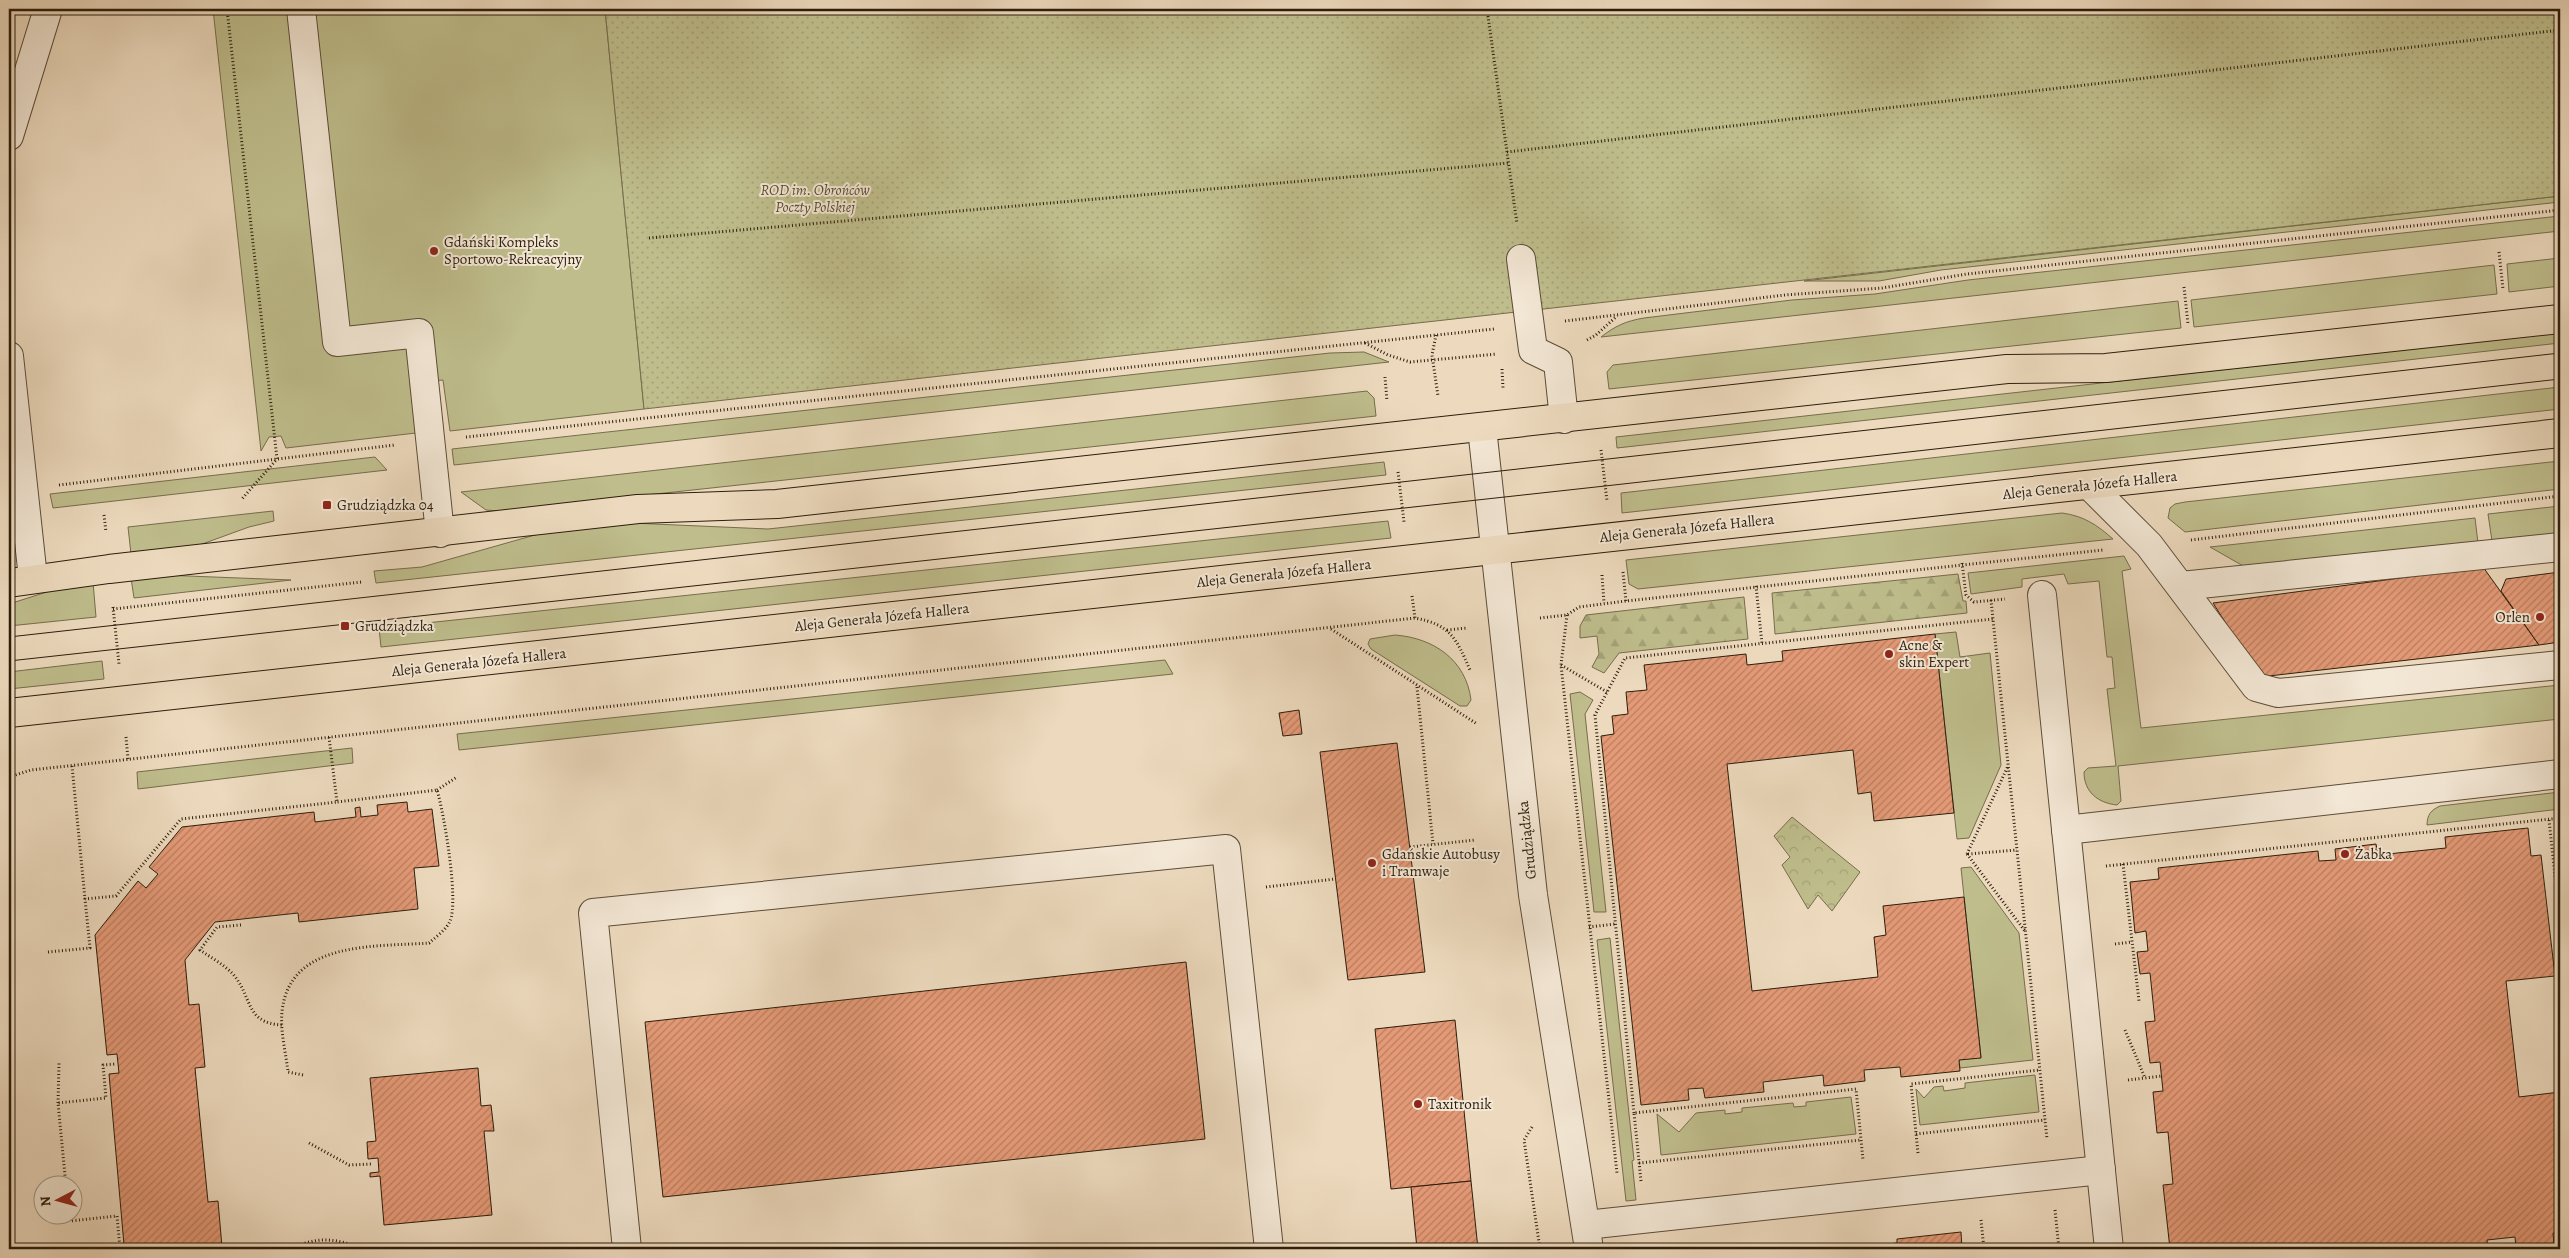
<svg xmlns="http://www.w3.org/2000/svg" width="2569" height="1258" font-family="Alegreya,serif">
	<defs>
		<pattern id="forest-firs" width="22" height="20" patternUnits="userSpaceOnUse" patternTransform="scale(1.25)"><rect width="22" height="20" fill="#bfbd8c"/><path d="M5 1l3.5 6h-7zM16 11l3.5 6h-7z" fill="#a4a277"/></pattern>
		<pattern id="park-crowns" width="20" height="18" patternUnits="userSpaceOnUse" patternTransform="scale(1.25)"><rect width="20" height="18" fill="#bfbd8c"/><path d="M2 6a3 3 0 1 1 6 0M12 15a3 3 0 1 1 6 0" fill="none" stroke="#a4a277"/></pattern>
		<pattern id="garden-dots" width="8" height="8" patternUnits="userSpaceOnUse" patternTransform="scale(1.25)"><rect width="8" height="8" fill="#bfbd8c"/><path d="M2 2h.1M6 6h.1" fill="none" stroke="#a4a277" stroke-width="1.8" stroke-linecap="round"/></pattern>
		<pattern id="building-hatch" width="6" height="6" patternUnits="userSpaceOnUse" patternTransform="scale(1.25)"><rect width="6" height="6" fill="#e59a77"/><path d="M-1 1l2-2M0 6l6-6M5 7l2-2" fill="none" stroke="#ba7d60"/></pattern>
	</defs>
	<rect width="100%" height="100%" fill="#eddabe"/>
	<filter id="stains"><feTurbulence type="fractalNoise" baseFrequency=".004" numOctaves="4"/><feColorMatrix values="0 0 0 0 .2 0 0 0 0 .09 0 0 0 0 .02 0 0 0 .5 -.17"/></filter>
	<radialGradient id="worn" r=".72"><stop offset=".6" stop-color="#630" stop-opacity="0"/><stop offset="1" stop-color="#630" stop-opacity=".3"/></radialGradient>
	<!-- grass -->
	<g fill="#bfbd8c" stroke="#766d4c">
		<path d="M 213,9 L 605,9 L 644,409 L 450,431 L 443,380 L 410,383 L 416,433 L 286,448 L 281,436 L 269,437 L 261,451 Z"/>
		<path d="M 2560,196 L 2560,202 L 1941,270 L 1879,281 L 1804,281 Z"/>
		<path d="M 2560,216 L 2560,231 L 1601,337 C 1615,326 1626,321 1644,318 L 1792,300 L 1875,294 L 1968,280 Z"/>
		<path d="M 2560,258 L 2560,286 L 2509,292 L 2507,264 Z"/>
		<path d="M 2494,265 L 2497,294 L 2194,327 L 2191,300 Z"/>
		<path d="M 2178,301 L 2181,328 L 1609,389 L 1607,372 L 1613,365 Z"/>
		<path d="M 2560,332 L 2560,343 L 1617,448 L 1616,437 Z"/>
		<path d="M 1364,352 L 1389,362 L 454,465 L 452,449 L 1330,353 Z"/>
		<path d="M 2560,387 L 2560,409 L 1622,513 L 1621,493 Z"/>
		<path d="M 1367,391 L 1374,398 L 1376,416 L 499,511 L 486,510 L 461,492 Z"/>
		<path d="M 375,457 L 387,470 L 53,508 L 50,494 Z"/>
		<path d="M 2560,461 L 2560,489 L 2185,532 L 2168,518 L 2170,508 L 2175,504 L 2185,502 Z"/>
		<path d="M 1384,462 L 1386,475 L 376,583 L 374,571 L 422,567 L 542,533 L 631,523 L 768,529 Z"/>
		<path d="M 2560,506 L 2560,534 L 2492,541 L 2488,514 Z"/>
		<path d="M 273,511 L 274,521 L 249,527 L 194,547 L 131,554 L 128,527 Z"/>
		<path d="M 2062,513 C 2084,516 2097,525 2113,539 L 1638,589 L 1629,584 L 1626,560 Z"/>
		<path d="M 2475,518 L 2478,543 L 2245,567 L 2210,547 Z"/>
		<path d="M 1388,521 L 1391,538 L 381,647 L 379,628 Z"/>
		<path d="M 2124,556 L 2131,569 L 2122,571 L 2141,728 L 2560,685 L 2560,719 L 2118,766 L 2121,801 L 2117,805 C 2098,803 2084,792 2084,772 L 2088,768 L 2116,766 L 2107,689 L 2115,688 L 2112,657 L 2107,657 L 2099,581 L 2068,584 L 2064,574 L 2022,579 L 2022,587 L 1971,594 L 1968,573 Z"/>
		<path d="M 162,575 L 291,580 L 134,598 L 131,578 Z"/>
		<path d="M 93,582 L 96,617 L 9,626 L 9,604 L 56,589 Z"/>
		<path d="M 1956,632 L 1960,657 L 1990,653 L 2001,765 L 1969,838 L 1957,839 L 1935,634 Z"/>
		<path d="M 1395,635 C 1434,638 1466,660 1471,700 L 1467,706 L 1460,706 L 1371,649 L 1368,644 L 1370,639 Z"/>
		<path d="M 1165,660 L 1173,674 L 459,750 L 457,734 Z"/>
		<path d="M 102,661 L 104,679 L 9,689 L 9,672 Z"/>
		<path d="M 1580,692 L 1593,700 L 1585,714 L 1606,912 L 1594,912 L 1570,694 Z"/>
		<path d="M 352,748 L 353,763 L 138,789 L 137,772 Z"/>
		<path d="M 2560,792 L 2560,809 L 2427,825 C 2427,815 2431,810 2440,806 Z"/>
		<path d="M 1971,867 L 2019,933 L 2033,1060 L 1960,1068 L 1959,1060 L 1981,1057 L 1961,868 Z"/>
		<path d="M 1610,938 L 1634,1160 L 1632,1161 L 1636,1200 L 1626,1201 L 1597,940 Z"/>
		<path d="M 2035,1075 L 2039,1112 L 1920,1125 L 1916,1089 L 1924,1098 L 1934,1087 L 1943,1086 L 1944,1091 L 1965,1088 L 1965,1083 Z"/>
		<path d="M 1851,1097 L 1856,1134 L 1661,1155 L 1657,1114 L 1679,1132 L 1696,1113 L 1725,1110 L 1725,1114 L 1742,1112 L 1742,1108 L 1793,1103 L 1794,1107 L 1806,1106 L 1806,1102 Z"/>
	</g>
	<!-- forest -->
	<g fill="url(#forest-firs)" stroke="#766d4c">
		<path d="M 1958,574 L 1963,601 L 1966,601 L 1967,613 L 1775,634 L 1772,593 Z"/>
		<path d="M 1744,597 L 1748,639 L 1619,653 L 1604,673 L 1592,667 L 1599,654 L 1597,636 L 1580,638 L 1580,626 L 1586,615 Z"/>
	</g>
	<!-- park -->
	<path fill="url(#park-crowns)" stroke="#766d4c" d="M 1792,817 L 1860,872 L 1832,911 L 1818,895 L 1808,909 L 1782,865 L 1790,857 L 1774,836 Z"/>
	<!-- garden -->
	<path fill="url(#garden-dots)" stroke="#766d4c" d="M 605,9 L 2560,9 L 2560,196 L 644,409 Z"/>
	<!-- building -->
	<g fill="url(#building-hatch)" stroke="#2c1d0b">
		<path d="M 2483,567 L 2539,645 L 2260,677 L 2213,603 Z"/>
		<path d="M 2560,572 L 2560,642 L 2539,645 L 2501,591 L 2506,579 Z"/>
		<path d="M 1935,634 L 1954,813 L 1874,821 L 1871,792 L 1858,794 L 1853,750 L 1727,764 L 1752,991 L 1878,977 L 1874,937 L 1886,935 L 1883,906 L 1964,897 L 1981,1058 L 1959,1060 L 1960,1071 L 1901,1077 L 1900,1067 L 1864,1070 L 1865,1081 L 1824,1086 L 1823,1075 L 1763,1082 L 1764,1092 L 1705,1098 L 1703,1088 L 1688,1089 L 1689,1100 L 1641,1105 L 1601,736 L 1614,734 L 1612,716 L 1628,714 L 1626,692 L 1647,690 L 1644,665 L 1746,654 L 1747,665 L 1783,661 L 1782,651 Z"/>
		<path d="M 1299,710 L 1302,734 L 1283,736 L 1279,713 Z"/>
		<path d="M 1397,743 L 1425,972 L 1348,980 L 1320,752 Z"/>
		<path d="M 407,802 L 408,812 L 432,809 L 439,866 L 414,868 L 418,909 L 299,922 L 298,913 L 215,922 L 185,960 L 189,1005 L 199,1004 L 205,1067 L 195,1068 L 208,1202 L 218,1201 L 222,1247 L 212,1249 L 136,1249 L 136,1244 L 124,1245 L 109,1074 L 119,1073 L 117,1054 L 107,1055 L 95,935 L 138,881 L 146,888 L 158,874 L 149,867 L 182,827 L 314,812 L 315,822 L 356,817 L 355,808 L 360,807 L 361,817 L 378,815 L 377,805 Z"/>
		<path d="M 2528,828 L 2531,856 L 2541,855 L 2555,976 L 2506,981 L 2519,1097 L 2560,1092 L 2560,1232 L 2553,1233 L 2554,1244 L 2516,1248 L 2515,1237 L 2487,1240 L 2488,1249 L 2429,1249 L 2429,1246 L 2405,1249 L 2170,1249 L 2163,1185 L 2173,1184 L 2168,1132 L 2157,1133 L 2153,1092 L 2163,1091 L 2160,1062 L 2150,1063 L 2145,1022 L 2155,1021 L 2150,973 L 2140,974 L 2137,952 L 2148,951 L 2146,931 L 2135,933 L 2130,882 L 2159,879 L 2158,868 L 2318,851 L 2319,861 L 2336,860 L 2335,849 L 2376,844 L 2378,855 L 2446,848 L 2445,837 Z"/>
		<path d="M 1186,962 L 1205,1139 L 663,1197 L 645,1022 Z"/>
		<path d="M 1455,1020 L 1471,1181 L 1391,1189 L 1375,1029 Z"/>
		<path d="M 478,1068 L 481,1106 L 491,1105 L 494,1131 L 484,1131 L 492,1215 L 384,1225 L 380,1176 L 370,1177 L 370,1173 L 379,1172 L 378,1158 L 368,1159 L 367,1142 L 376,1141 L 370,1078 Z"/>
		<path d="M 1471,1181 L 1478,1249 L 1417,1249 L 1411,1187 Z"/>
		<path d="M 1961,1232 L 1962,1249 L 1800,1249 L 1846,1244 L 1846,1249 L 1897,1243 L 1897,1239 Z"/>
	</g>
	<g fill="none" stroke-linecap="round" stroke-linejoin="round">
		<defs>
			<g id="minor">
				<path d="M 301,9 L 337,342 L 419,333 L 440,533"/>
				<path d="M 9,136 L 48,9"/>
				<path d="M 1521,259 L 1533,350 L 1558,362 L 1564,419"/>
				<path d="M 9,356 L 33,578"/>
				<path d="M 1482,428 L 1533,895 L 1589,1249"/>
				<path d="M 2089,485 L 2149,545 L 2256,687 L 2278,693 L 2560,665"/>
				<path d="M 2181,586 L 2560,547"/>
				<path d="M 2042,595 L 2109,1249"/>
				<path d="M 2066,830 L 2560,774"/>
				<path d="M 1586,1225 L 2101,1170"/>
				<path d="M 627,1249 L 593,913 L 1226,849 L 1269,1249"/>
			</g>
			<g id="major">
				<path d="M 9,583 L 109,569 L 638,509 L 777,504 L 2007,369 L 2106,368 L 2560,319"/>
				<path d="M 9,713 L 2560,433"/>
			</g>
		</defs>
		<!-- minor casing -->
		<use href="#minor" stroke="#5c4c38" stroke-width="30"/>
		<!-- major casing -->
		<use href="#major" stroke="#2c1d0b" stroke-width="30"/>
		<!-- path -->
		<g stroke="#2c1d0b" stroke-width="3" stroke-dasharray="1 2.5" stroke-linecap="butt">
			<path d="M 227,9 L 277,459 L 241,500"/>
			<path d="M 1487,9 L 1517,224"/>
			<path d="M 1507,152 L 2560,30"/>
			<path d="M 649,238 L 1509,163"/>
			<path d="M 2499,252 L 2503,289"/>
			<path d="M 2184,287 L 2188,324"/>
			<path d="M 1565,321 L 1785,295 L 1882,288 L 1967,274 L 2560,210"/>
			<path d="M 1436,335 L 1432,355 L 1438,396"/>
			<path d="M 1587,340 L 1596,335 L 1617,316"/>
			<path d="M 1365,343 L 1388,355 L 1410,362 L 1497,354"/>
			<path d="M 1502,369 L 1503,388"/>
			<path d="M 1385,377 L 1387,401"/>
			<path d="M 466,437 L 1494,329"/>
			<path d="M 1601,450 L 1607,501"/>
			<path d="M 1398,472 L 1404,522"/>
			<path d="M 59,485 L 395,445"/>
			<path d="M 104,515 L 106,532"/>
			<path d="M 2191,540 L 2560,496"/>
			<path d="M 1962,563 L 1966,595 L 1974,602 L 2005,599"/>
			<path d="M 1623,572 L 1626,601"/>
			<path d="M 1602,575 L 1604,603"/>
			<path d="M 1756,586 L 1762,644"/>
			<path d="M 1412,596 L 1415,618"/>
			<path d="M 1991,600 L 2047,1139"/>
			<path d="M 113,607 L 119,664"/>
			<path d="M 113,609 L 362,582"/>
			<path d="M 1567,615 L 1561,665 L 1617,1173"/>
			<path d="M 1540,618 L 1567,615 L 1579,607 L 1626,601 L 2103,550"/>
			<path d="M 1331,629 L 1477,724"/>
			<path d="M 1447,630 L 1467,628"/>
			<path d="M 1561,665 L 1607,692"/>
			<path d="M 1417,687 L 1433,844"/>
			<path d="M 126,737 L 128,759"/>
			<path d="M 72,766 L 85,899"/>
			<path d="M 9,777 L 31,770 L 1415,618 C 1451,625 1456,638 1470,670"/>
			<path d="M 437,790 L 457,777"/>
			<path d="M 2549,820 L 2560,922"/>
			<path d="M 1410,847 L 1475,840"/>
			<path d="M 1967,854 L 2008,766"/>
			<path d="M 1967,854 L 2025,931"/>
			<path d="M 1968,854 L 2017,850"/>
			<path d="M 2123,864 L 2139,1001"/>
			<path d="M 2106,866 L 2560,818"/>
			<path d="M 1266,887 L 1335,879"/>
			<path d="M 241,925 L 217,927 L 200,950 C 210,957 223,964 232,973 C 253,996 244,1023 282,1025"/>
			<path d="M 1589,927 L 1615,924"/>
			<path d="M 2115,944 L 2132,942"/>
			<path d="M 48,952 L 90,948 L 85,899 L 116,896 L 181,819 L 337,802 L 329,737"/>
			<path d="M 2125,1030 L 2145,1078"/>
			<path d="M 303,1075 L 288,1072 C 286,1053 280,1031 282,1012 C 289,940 376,947 429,943 C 436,937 446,930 450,921 C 459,901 444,813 437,790 L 337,802"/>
			<path d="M 2128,1080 L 2162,1076"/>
			<path d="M 58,1103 L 59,1063"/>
			<path d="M 1634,1113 L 1595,715 L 1625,658 L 1993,619"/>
			<path d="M 1532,1127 L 1524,1140 L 1540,1249"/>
			<path d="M 1916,1134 L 2045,1120"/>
			<path d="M 309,1143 L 349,1165 L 372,1164"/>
			<path d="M 1918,1153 L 1911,1084 L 2040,1070"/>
			<path d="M 1639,1163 L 1861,1140"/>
			<path d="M 1641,1181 L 1634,1113 L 1856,1089 L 1863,1160"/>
			<path d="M 66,1186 L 58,1103 L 106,1098 L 103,1065 L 115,1064"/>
			<path d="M 2055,1210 L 2059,1249"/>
			<path d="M 70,1216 L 70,1221 L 117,1216 L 120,1249"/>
			<path d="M 1981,1220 L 1984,1249"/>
			<path d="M 292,1249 C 315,1236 338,1238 361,1249"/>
		</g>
		<!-- minor -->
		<use href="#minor" stroke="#f3e7d5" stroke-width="28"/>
		<!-- major -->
		<use href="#major" stroke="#eddabe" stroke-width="28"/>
		<!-- tram -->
		<g stroke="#2c1d0b" stroke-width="1">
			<path d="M 9,637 L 2560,353"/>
			<path d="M 9,661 L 1605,486 L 2560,379"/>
		</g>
	</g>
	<!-- markers -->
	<g fill="#8f2418" stroke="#f3e7d5" stroke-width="2">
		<circle cx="434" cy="251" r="5"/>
		<rect x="322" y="500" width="10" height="10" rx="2.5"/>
		<circle cx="2540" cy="617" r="5"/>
		<rect x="340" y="621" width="10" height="10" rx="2.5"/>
		<circle cx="1889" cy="654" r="5"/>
		<circle cx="2345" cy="854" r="5"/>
		<circle cx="1372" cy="863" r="5"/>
		<circle cx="1418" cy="1104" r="5"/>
	</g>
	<g text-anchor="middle" stroke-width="4" stroke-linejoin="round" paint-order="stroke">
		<!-- park labels -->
		<g font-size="15" font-style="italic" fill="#584d32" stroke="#f3e7d5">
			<text x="815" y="195">ROD im. Obrońców<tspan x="815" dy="17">Poczty Polskiej</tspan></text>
		</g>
		<!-- poi labels -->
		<g font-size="15" fill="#2c1d0b" stroke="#f3e7d5" text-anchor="start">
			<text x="444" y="247">Gdański Kompleks<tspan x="444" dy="17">Sportowo-Rekreacyjny</tspan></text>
			<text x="337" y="510">Grudziądzka 04</text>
			<text x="2530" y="622" text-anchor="end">Orlen</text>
			<text x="355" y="631">Grudziądzka</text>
			<text x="1899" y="650">Acne &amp;<tspan x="1899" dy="17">skin Expert</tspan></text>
			<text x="1382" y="859">Gdańskie Autobusy<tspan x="1382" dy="17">i Tramwaje</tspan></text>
			<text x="2355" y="859">Żabka</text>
			<text x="1428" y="1109">Taxitronik</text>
		</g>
		<!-- street labels -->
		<g font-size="15" fill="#2c1d0b" stroke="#f3e7d5">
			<text transform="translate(2090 485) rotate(-6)" y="5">Aleja Generała Józefa Hallera</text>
			<text transform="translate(1687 528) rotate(-6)" y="5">Aleja Generała Józefa Hallera</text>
			<text transform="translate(1284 573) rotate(-6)" y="5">Aleja Generała Józefa Hallera</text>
			<text transform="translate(882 617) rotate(-6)" y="5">Aleja Generała Józefa Hallera</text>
			<text transform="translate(479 662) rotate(-6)" y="5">Aleja Generała Józefa Hallera</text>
			<text transform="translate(1527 840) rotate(-96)" y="5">Grudziądzka</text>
		</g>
	</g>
	<!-- margin -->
	<rect width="2569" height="1258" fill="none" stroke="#eddabe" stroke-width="30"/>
	<rect x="10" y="10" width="2549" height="1238" fill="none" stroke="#2c1d0b" stroke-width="2.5"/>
	<rect x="15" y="15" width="2539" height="1228" fill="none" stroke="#2c1d0b"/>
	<!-- north arrow -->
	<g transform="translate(58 1200) rotate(264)"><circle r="24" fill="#f3e7d5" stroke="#a39684"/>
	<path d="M0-4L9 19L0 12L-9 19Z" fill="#8f2418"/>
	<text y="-8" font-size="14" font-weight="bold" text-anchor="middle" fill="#2c1d0b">N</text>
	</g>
	<rect width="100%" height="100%" filter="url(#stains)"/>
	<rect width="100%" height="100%" fill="url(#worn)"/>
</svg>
